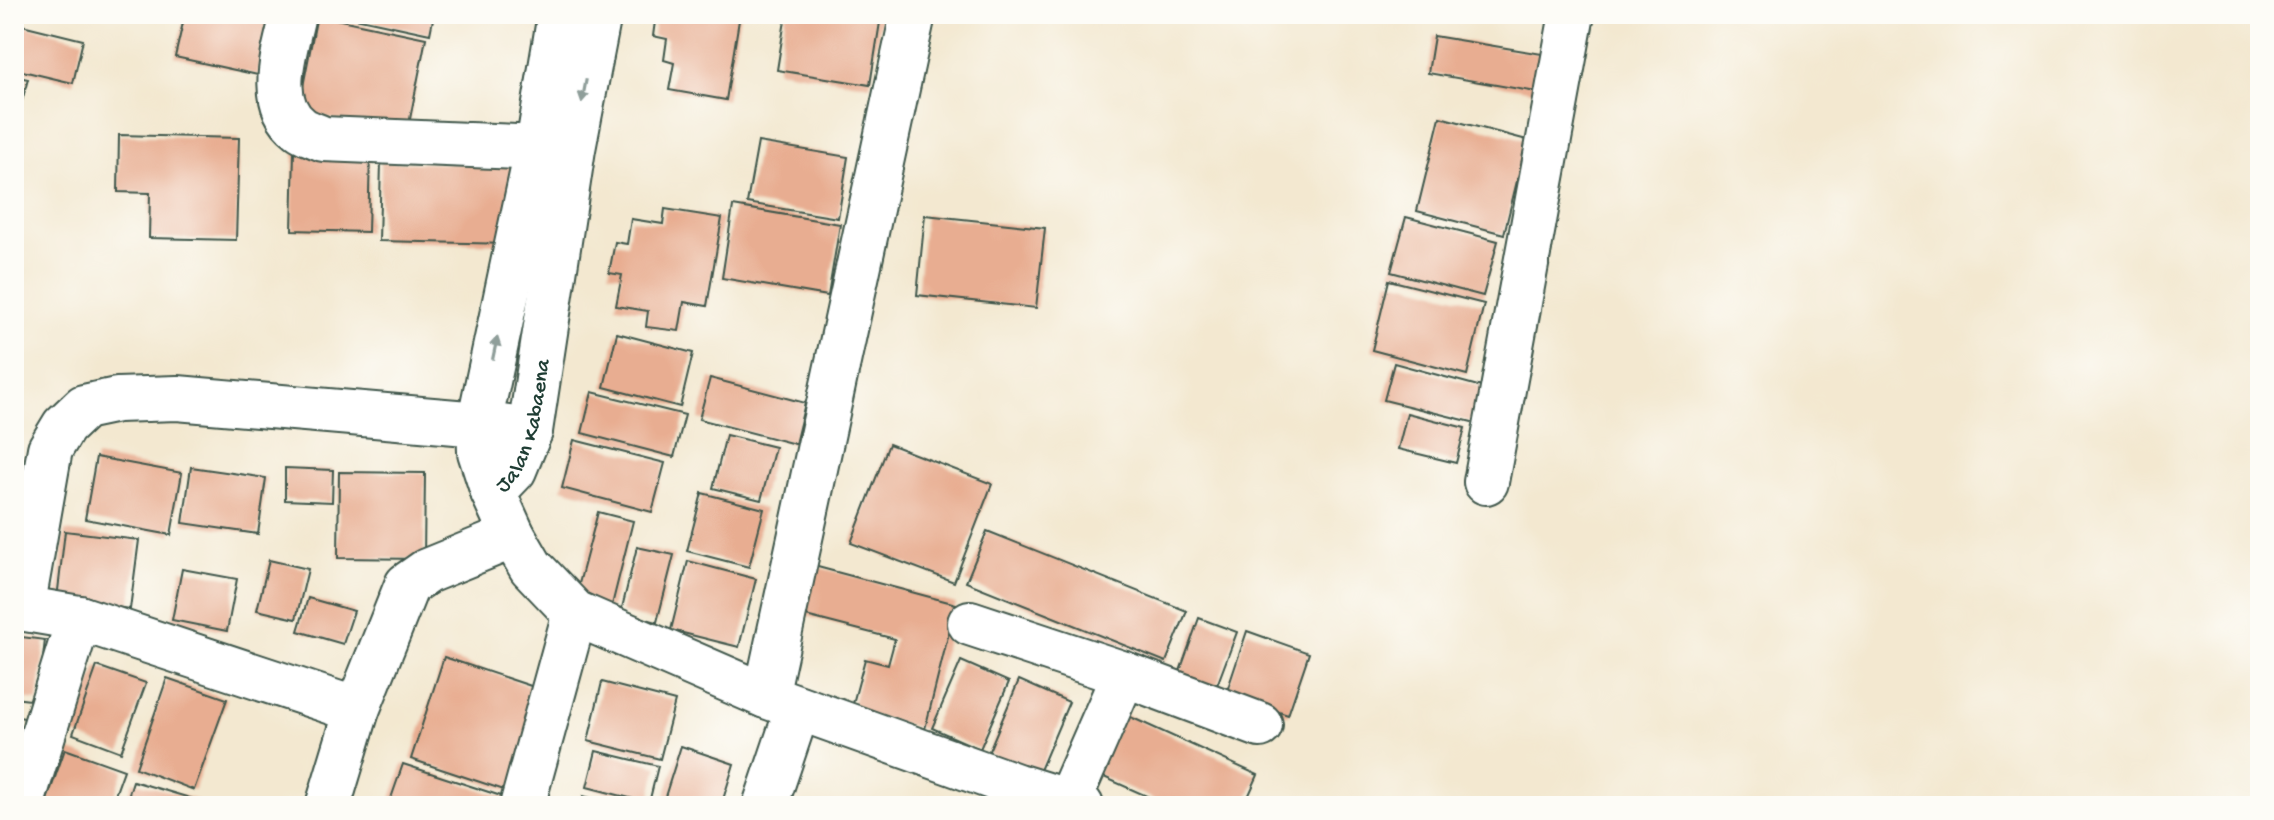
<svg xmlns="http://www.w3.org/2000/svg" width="2274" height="820" font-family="'Gochi Hand',sans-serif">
	<rect width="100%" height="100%" fill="#fdfcf7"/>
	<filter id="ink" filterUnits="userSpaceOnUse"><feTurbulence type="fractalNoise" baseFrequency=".0125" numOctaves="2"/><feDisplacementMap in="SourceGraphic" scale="16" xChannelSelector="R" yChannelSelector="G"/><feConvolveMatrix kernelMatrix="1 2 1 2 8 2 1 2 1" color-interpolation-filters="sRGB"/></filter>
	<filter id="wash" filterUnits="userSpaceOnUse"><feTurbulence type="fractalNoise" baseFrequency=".006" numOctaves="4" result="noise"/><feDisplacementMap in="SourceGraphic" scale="32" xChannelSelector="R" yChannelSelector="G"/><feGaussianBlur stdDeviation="1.8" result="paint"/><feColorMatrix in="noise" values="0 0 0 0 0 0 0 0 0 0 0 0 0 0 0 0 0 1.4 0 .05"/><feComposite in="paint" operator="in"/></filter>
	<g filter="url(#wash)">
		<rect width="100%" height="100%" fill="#f3e8d0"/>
		<g id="blocks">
			<!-- building -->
			<g fill="#e8ad91">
				<path d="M 185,14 L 270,14 L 258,75 L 175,57 Z"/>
				<path d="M 337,14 L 434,14 L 430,34 Z"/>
				<path d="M 656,14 L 740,14 L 726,100 L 669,90 L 674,63 L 664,60 L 667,39 L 653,36 Z"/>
				<path d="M 786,14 L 881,16 L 870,85 L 777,70 Z"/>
				<path d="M 317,15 L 426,38 L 407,134 L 298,112 Z"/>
				<path d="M 14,23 L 83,40 L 73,83 L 14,69 Z"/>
				<path d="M 1434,36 L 1554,56 L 1548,94 L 1428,73 Z"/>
				<path d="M 14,76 L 28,79 L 15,127 L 14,127 Z"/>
				<path d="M 1440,117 L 1527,140 L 1504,234 L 1417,211 Z"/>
				<path d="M 119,135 L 239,138 L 236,240 L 149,238 L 150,193 L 118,192 Z"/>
				<path d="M 758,142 L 848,157 L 838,218 L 747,203 Z"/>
				<path d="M 294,152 L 370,154 L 368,232 L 292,230 Z"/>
				<path d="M 381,162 L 513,165 L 510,244 L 379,241 Z"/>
				<path d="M 733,206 L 840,224 L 828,296 L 722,278 Z"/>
				<path d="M 665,209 L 722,218 L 707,306 L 684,302 L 679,331 L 646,327 L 648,311 L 616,306 L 622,275 L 609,273 L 615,242 L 627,244 L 631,219 L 663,224 Z"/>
				<path d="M 925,215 L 1045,228 L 1036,308 L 917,295 Z"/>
				<path d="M 1406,217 L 1498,241 L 1483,296 L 1391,272 Z"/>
				<path d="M 1389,280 L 1484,304 L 1467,375 L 1372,350 Z"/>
				<path d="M 617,333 L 693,353 L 680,407 L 604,387 Z"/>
				<path d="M 1394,363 L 1489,389 L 1480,424 L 1384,400 Z"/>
				<path d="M 710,378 L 805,403 L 795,444 L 699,419 Z"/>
				<path d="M 592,392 L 685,415 L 674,457 L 582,433 Z"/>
				<path d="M 1407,413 L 1465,428 L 1456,463 L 1398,449 Z"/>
				<path d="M 726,435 L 775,447 L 761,500 L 713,488 Z"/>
				<path d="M 574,440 L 665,463 L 652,512 L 562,488 Z"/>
				<path d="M 889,444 L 992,484 L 954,582 L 851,543 Z"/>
				<path d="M 96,457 L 182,473 L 171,535 L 85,519 Z"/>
				<path d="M 191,467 L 266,478 L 258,534 L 183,523 Z"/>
				<path d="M 285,468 L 333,470 L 332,502 L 285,500 Z"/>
				<path d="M 339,472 L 425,473 L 424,559 L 338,558 Z"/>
				<path d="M 702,493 L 764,509 L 749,567 L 687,551 Z"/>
				<path d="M 598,512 L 633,521 L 611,609 L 575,599 Z"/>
				<path d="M 65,531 L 139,540 L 130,609 L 57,599 Z"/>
				<path d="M 987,531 L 1187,611 L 1166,662 L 966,582 Z"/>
				<path d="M 637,547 L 674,555 L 657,622 L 621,612 Z"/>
				<path d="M 269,560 L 308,569 L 296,619 L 257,610 Z"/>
				<path d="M 688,561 L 756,579 L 739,647 L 671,630 Z"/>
				<path d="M 814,566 L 956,604 L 925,729 L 851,711 L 865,659 L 888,665 L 895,639 L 802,615 Z"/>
				<path d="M 182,569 L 237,579 L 227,631 L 172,620 Z"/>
				<path d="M 308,598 L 354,611 L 343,644 L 298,631 Z"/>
				<path d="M 1199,618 L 1237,632 L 1216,688 L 1179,674 Z"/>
				<path d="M 1247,631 L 1309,653 L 1288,715 L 1226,694 Z"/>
				<path d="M 14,636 L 45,640 L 38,701 L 14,698 Z"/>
				<path d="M 444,657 L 543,690 L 510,792 L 411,759 Z"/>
				<path d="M 961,661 L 1009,682 L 980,749 L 932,728 Z"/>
				<path d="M 97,666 L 146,683 L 121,752 L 73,734 Z"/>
				<path d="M 167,678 L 227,699 L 194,790 L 136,768 Z"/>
				<path d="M 1019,680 L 1069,702 L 1038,775 L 988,753 Z"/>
				<path d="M 602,682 L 675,701 L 660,759 L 588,741 Z"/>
				<path d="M 1124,714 L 1258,775 L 1244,806 L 1169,806 L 1097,774 Z"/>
				<path d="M 14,716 L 24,718 L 16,763 L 14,763 Z"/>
				<path d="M 681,746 L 734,764 L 721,806 L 671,806 L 663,803 Z"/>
				<path d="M 65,749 L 124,770 L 111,806 L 45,806 Z"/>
				<path d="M 596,751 L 658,766 L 649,803 L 587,787 Z"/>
				<path d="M 403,764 L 507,798 L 505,806 L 395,806 L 389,804 Z"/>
				<path d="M 133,781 L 200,801 L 199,806 L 125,806 Z"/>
				<path d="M 583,796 L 617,805 L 617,806 L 580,806 Z"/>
			</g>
		</g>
	</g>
	<g filter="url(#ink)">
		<use href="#blocks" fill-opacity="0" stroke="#3f574b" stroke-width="2"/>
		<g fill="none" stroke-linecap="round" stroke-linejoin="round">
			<defs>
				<g id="street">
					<path d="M 293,14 C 286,49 265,101 300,128 C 306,133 316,135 323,139 L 567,149"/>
					<path d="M 560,14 L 538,146 L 479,424 L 480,452 L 493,492 L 513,536 L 531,567 L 575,613 L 766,696 L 1017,786 L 1081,806"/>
					<path d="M 1486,482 L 1572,14"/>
					<path id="s1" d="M 493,492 L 514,470 L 530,431 L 573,149 L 599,14"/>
					<path d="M 14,607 L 79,618 L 357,710"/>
					<path d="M 22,609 L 50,449 L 64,426 L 84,407 L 117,400 L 177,398 L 479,424 L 530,431"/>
					<path d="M 970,623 L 1124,674 L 1260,725"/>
					<path d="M 766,696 L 913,14"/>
					<path d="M 1068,802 L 1124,674"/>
					<path d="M 21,806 L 79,618"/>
					<path d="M 328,806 L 357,710 L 407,585 L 427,571 L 513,536"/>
					<path d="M 522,806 L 575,613"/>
					<path d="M 765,806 L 798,708"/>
				</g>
			</defs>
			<!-- street casing -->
			<use href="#street" stroke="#3f574b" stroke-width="48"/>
			<!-- street -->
			<use href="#street" stroke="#fff" stroke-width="44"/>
		</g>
		<!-- one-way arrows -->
		<defs><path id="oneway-solid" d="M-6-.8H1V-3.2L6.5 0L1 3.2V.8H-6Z" transform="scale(2)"/></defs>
		<g fill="#8f9e9a">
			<use href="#oneway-solid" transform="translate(584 91) rotate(101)"/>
			<use href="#oneway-solid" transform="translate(495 348) rotate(-78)"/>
		</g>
	</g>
	<g text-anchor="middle" stroke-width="8" stroke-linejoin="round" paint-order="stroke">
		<!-- street labels -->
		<g font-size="22" fill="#1f3d34" stroke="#fdfcf7">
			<text dy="8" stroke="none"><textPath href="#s1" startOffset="76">Jalan Kabaena</textPath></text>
		</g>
	</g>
	<!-- margin -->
	<rect width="2274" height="820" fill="none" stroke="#fdfcf7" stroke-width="48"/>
</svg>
